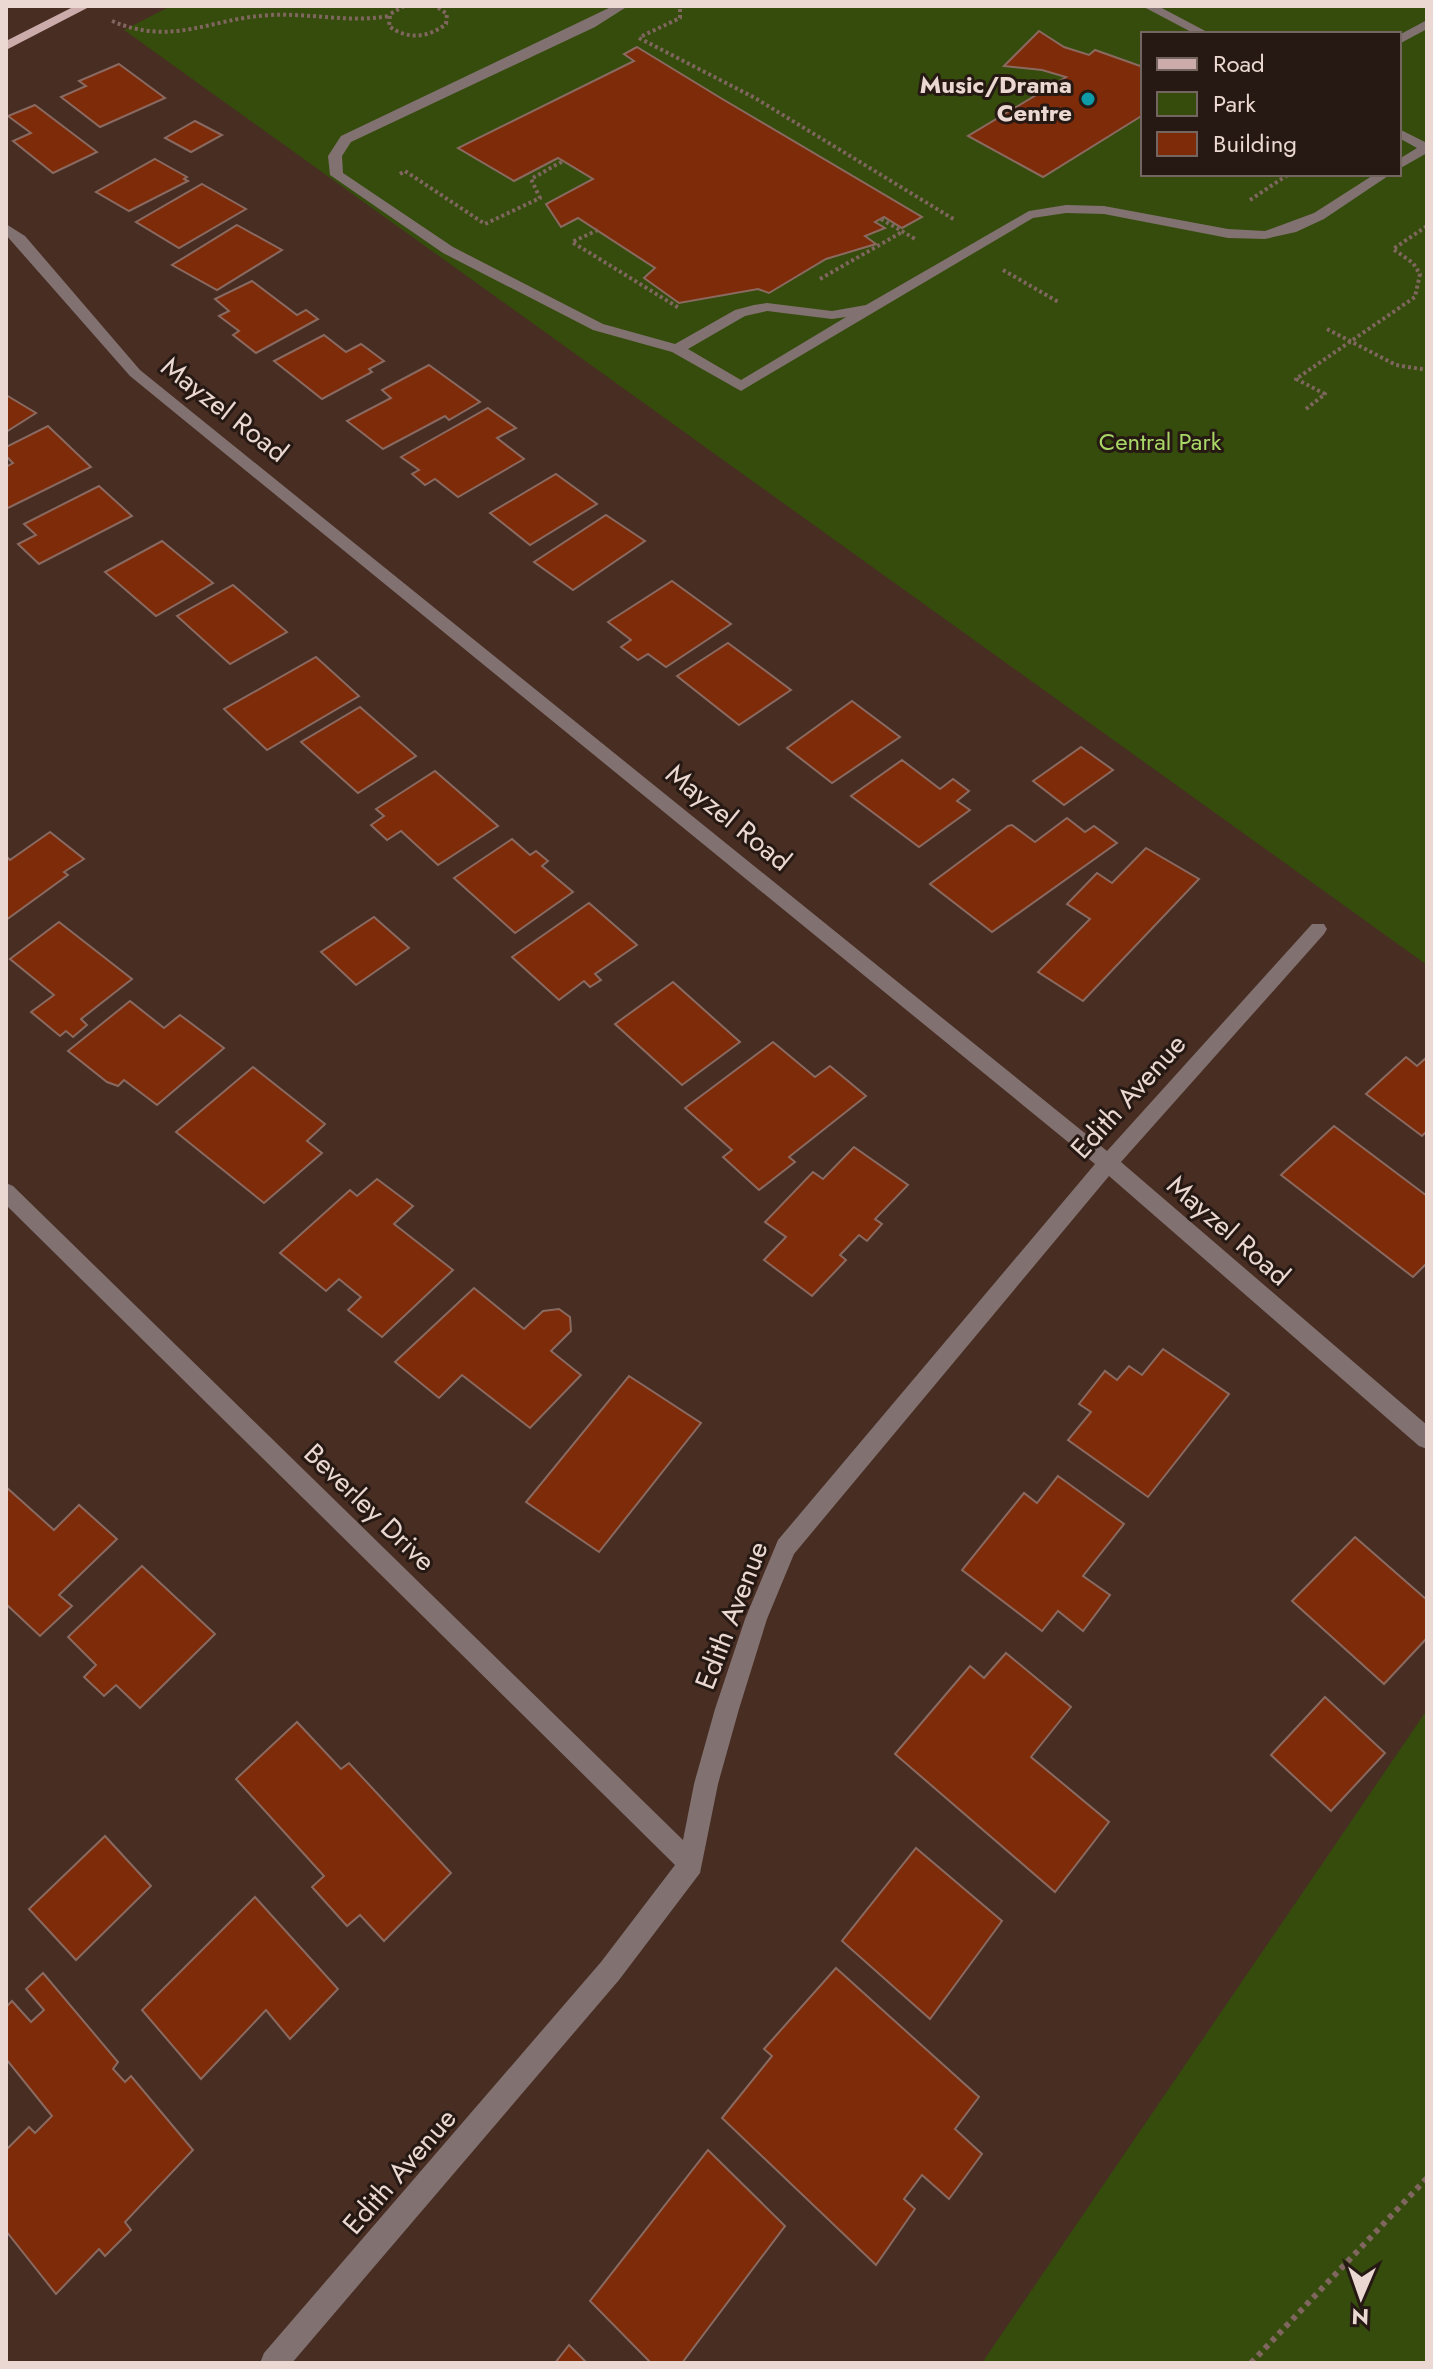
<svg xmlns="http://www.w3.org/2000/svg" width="1433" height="2369" font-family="Jost,sans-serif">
	<rect width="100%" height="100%" fill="#482d23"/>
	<!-- green -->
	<g fill="#354c0c" fill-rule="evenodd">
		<path d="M 171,6 L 1427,6 L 1427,965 L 124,30 ZM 1143,34 L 1399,34 L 1399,174 L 1143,174 Z"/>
		<path d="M 1427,1710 L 1427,2363 L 982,2363 Z"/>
	</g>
	<!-- building -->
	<g fill="#7e2b09" stroke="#8a6a60" stroke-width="2">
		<path d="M 1039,31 L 1064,47 L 1089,55 L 1095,50 L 1143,67 L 1143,115 L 1043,177 L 968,136 L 1066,77 L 1042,70 L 1004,66 Z"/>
		<path d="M 637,47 L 719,97 L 922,217 L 902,228 L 884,217 L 875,222 L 885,228 L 865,236 L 876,244 L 826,259 L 769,293 L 758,289 L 679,303 L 644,278 L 655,268 L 578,218 L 561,227 L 546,204 L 593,179 L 558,158 L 514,181 L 458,148 L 634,61 L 624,54 Z"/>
		<path d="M 119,64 L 165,98 L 100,127 L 61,97 L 86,86 L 79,81 Z"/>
		<path d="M 35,105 L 97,152 L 53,173 L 13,141 L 31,133 L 8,116 Z"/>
		<path d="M 195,121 L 222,135 L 191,152 L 165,138 Z"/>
		<path d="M 155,159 L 187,177 L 184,179 L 188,181 L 129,211 L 96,192 Z"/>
		<path d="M 202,184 L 246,209 L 179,248 L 136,222 Z"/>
		<path d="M 237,225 L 282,250 L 217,290 L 172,265 Z"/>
		<path d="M 252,281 L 297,315 L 306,310 L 318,319 L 256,353 L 233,335 L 239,331 L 219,316 L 229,311 L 215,299 Z"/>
		<path d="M 324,335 L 346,352 L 361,344 L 384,361 L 369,369 L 372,372 L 322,399 L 274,361 Z"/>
		<path d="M 429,365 L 480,402 L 449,420 L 445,416 L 383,449 L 347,421 L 391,398 L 382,390 Z"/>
		<path d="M 6,395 L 36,413 L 6,432 Z"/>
		<path d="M 488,408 L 516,428 L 497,438 L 524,459 L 458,497 L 435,479 L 425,485 L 412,474 L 419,470 L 401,457 Z"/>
		<path d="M 48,426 L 91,467 L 6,509 L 6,467 L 13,463 L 6,456 L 6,447 Z"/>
		<path d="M 556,474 L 597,504 L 530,545 L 490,513 Z"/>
		<path d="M 99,486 L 132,516 L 39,564 L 18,544 L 36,535 L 24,524 Z"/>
		<path d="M 606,515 L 645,541 L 573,590 L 534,562 Z"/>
		<path d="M 162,541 L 213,583 L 156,616 L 105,572 Z"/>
		<path d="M 672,581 L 731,624 L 666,667 L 648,654 L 638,660 L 621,647 L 631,640 L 608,622 Z"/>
		<path d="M 233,585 L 287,632 L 230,664 L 177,616 Z"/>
		<path d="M 728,643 L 791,690 L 739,725 L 677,676 Z"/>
		<path d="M 316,657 L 359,696 L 267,750 L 224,709 Z"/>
		<path d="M 852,701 L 900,737 L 832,783 L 787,748 Z"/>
		<path d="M 360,707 L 416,756 L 358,793 L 301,742 Z"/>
		<path d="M 1081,747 L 1113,770 L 1064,805 L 1033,781 Z"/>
		<path d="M 902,760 L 940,789 L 953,779 L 969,791 L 957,801 L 970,810 L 919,847 L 851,796 Z"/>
		<path d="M 435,771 L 498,826 L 438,865 L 401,831 L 387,840 L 371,825 L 384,816 L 376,809 Z"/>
		<path d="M 1067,818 L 1085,832 L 1094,826 L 1117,843 L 992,932 L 930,884 L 1008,826 L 1012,825 L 1035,842 Z"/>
		<path d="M 50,832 L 84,859 L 64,872 L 68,875 L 6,920 L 6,856 L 10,860 Z"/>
		<path d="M 512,839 L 530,855 L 536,851 L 548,861 L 542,866 L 573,892 L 515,933 L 454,878 Z"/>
		<path d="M 1146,848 L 1199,879 L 1083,1001 L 1038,972 L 1090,919 L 1067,904 L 1097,873 L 1112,883 Z"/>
		<path d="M 589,903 L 637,945 L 595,974 L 601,980 L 590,987 L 584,981 L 559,1000 L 512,957 Z"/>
		<path d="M 374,917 L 409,948 L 356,985 L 321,952 Z"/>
		<path d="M 59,922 L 132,979 L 81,1019 L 87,1025 L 73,1037 L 66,1031 L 60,1036 L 31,1012 L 54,995 L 10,959 Z"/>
		<path d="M 673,982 L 740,1042 L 682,1085 L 615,1024 Z"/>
		<path d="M 130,1001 L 164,1028 L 180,1015 L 224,1048 L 157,1105 L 124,1080 L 118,1086 L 107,1082 L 68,1051 Z"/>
		<path d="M 773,1042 L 815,1077 L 830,1066 L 866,1096 L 789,1157 L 795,1162 L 759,1190 L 723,1157 L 732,1150 L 685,1108 Z"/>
		<path d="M 1406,1057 L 1417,1066 L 1427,1057 L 1427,1131 L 1422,1136 L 1366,1094 Z"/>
		<path d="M 253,1067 L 325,1124 L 307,1141 L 322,1153 L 264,1203 L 176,1132 Z"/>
		<path d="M 1334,1126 L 1427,1196 L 1427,1263 L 1413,1277 L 1281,1175 Z"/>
		<path d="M 854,1147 L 908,1185 L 875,1219 L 882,1224 L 867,1241 L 859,1235 L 840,1255 L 846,1260 L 812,1296 L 764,1260 L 786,1237 L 765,1222 L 813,1172 L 823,1179 Z"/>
		<path d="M 377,1179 L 413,1206 L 394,1224 L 453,1270 L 382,1337 L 348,1310 L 361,1297 L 339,1279 L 326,1291 L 280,1253 L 350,1190 L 357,1196 Z"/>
		<path d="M 474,1288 L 524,1329 L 543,1311 L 559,1309 L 570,1317 L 571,1331 L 551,1351 L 581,1375 L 530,1428 L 462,1375 L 439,1398 L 395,1362 Z"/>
		<path d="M 1163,1349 L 1229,1394 L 1148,1497 L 1068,1440 L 1091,1412 L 1079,1404 L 1105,1371 L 1117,1380 L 1129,1366 L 1142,1375 Z"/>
		<path d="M 629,1376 L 701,1423 L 599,1552 L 526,1502 Z"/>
		<path d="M 1058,1476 L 1124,1524 L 1083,1576 L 1110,1595 L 1083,1631 L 1058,1611 L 1042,1631 L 962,1570 L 1024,1493 L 1037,1503 Z"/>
		<path d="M 6,1487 L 54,1530 L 79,1505 L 117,1539 L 59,1595 L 72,1606 L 40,1636 L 6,1604 Z"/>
		<path d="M 1355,1537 L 1427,1600 L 1427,1638 L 1384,1684 L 1292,1601 Z"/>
		<path d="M 142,1566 L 215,1634 L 140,1708 L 116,1685 L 104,1696 L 84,1677 L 96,1665 L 68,1637 Z"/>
		<path d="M 1006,1653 L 1071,1707 L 1031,1757 L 1109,1822 L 1055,1892 L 895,1754 L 970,1666 L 984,1678 Z"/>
		<path d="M 1325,1697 L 1385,1753 L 1331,1811 L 1271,1755 Z"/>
		<path d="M 297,1722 L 341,1769 L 349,1763 L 451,1873 L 384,1941 L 360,1915 L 347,1926 L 312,1887 L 324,1876 L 236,1779 Z"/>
		<path d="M 105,1836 L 151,1886 L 76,1960 L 29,1909 Z"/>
		<path d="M 916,1848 L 1002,1921 L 930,2019 L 842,1941 Z"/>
		<path d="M 255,1897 L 338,1989 L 290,2039 L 266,2010 L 201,2079 L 142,2010 Z"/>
		<path d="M 836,1968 L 979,2097 L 955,2129 L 982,2154 L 949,2199 L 922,2175 L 904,2199 L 915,2209 L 876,2265 L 722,2118 L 772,2056 L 764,2049 Z"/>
		<path d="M 43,1973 L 118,2062 L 113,2069 L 125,2082 L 131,2076 L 193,2150 L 125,2222 L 131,2230 L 105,2256 L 99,2249 L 56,2294 L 6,2231 L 6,2150 L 29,2127 L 35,2133 L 52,2116 L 6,2059 L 6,2007 L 12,2001 L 31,2022 L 44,2010 L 26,1989 Z"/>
		<path d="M 708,2150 L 785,2226 L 682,2363 L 651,2363 L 590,2301 Z"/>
		<path d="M 569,2345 L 587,2363 L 555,2363 Z"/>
	</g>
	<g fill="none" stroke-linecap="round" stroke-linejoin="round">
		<!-- path-far1 -->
		<g stroke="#7f665e" stroke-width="4" stroke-dasharray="3 3" stroke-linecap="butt">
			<path d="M 404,6 L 390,14 L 389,26 C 407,40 428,38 446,24 L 447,14 L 436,6"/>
			<path d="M 112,21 C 173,47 210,18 271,15 C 311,13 349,23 389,16"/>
			<path d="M 642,36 L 680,18 L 680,6"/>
			<path d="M 639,38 L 755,98 L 955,220"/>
			<path d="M 400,174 L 405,171 L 485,224 L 540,198 L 531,179 L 563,161"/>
			<path d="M 1250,200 L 1289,174"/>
			<path d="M 881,219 L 917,240"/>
			<path d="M 598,230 L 572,242 L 679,308"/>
			<path d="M 1003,270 L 1060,303"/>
			<path d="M 820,279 L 902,232"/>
			<path d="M 1327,329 L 1396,365 L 1427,370"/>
			<path d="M 1306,409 L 1325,394 L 1296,379 L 1415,297 L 1420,274 L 1413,263 L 1393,249 L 1427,226"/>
		</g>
		<!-- path -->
		<path stroke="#7f665e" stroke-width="6" stroke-dasharray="5 5" stroke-linecap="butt" d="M 1251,2363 L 1427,2178"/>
		<!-- minor -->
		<g fill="#817170" fill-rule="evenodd">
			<path d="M 613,6 L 628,6 L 595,27 L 351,142 L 342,156 L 343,173 L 453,247 L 603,324 L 675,344 L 735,310 L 754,305 L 767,303 L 832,311 L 866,305 L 1029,211 L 1066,205 L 1104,206 L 1228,229 L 1265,231 L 1314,213 L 1375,174 L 1391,174 L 1324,219 L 1296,232 L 1265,239 L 1228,238 L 1104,214 L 1066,213 L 1033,218 L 741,391 L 672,352 L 593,330 L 443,253 L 330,175 L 328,156 L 341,136 ZM 767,311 L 832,319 L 846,317 L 741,380 L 688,349 L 745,316 Z"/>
			<path d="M 1142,6 L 1158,6 L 1211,34 L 1195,34 Z"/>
			<path d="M 1427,20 L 1427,29 L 1399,44 L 1399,35 Z"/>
			<path d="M 1399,129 L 1427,143 L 1427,153 L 1399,169 L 1399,159 L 1417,148 L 1399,138 Z"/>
			<path d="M 6,224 L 25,236 L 140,370 L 1107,1151 L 1312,924 L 1324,924 L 1327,929 L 1324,934 L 1121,1162 L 1427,1425 L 1427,1449 L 1419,1446 L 1109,1176 L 794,1554 L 767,1619 L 739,1709 L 718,1784 L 700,1873 L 619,1980 L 292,2363 L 260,2363 L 264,2353 L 601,1962 L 675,1865 L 6,1205 L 6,1183 L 13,1186 L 683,1840 L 694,1784 L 715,1709 L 745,1619 L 778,1540 L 1095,1164 L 130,376 L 6,235 Z"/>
		</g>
		<!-- major -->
		<path fill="#ccacab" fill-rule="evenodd" d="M 75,6 L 91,6 L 6,50 L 6,41 Z"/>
	</g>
	<!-- markers -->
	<circle fill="#0f9aa8" stroke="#261914" stroke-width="3" cx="1088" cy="99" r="8"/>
	<g text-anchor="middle" stroke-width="6" stroke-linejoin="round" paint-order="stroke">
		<!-- far-poi labels -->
		<g font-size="24" font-weight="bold" fill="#ebd8d2" stroke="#261914" text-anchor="end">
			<text x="1072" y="93">Music/Drama<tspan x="1072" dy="28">Centre</tspan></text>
		</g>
		<!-- far-park labels -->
		<g font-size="24" fill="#a9d866" stroke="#261914">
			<text x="1160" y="450">Central Park</text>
		</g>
		<!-- street labels -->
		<g font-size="28" fill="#ebd8d2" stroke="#261914">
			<text transform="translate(225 409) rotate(38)" y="10">Mayzel Road</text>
			<text transform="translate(729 817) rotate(39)" y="10">Mayzel Road</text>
			<text transform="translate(1128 1096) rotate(-48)" y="10">Edith Avenue</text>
			<text transform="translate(1229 1230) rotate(41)" y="10">Mayzel Road</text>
			<text transform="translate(370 1507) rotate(44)" y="10">Beverley Drive</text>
			<text transform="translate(731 1615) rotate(-69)" y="10">Edith Avenue</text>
			<text transform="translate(399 2171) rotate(-49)" y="10">Edith Avenue</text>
		</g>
	</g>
	<!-- border -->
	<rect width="1433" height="2369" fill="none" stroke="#ebd8d2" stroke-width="16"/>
	<!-- legend -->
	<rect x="1141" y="32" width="260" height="144" fill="#261914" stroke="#756560" stroke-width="2"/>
	<rect x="1157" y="58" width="40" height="12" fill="#ccacab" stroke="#756560" stroke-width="2"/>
	<text x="1213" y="72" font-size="24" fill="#ebd8d2">Road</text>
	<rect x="1157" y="92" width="40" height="24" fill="#354c0c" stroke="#756560" stroke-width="2"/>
	<text x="1213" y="112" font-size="24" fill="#ebd8d2">Park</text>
	<rect x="1157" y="132" width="40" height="24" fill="#7e2b09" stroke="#756560" stroke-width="2"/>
	<text x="1213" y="152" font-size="24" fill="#ebd8d2">Building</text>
	<!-- north arrow -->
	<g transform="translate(1361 2297) rotate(182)" stroke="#261914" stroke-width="6" paint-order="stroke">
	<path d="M0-6L14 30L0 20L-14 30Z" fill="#ebd8d2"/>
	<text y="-12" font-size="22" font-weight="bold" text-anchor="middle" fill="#ebd8d2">N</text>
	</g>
</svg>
